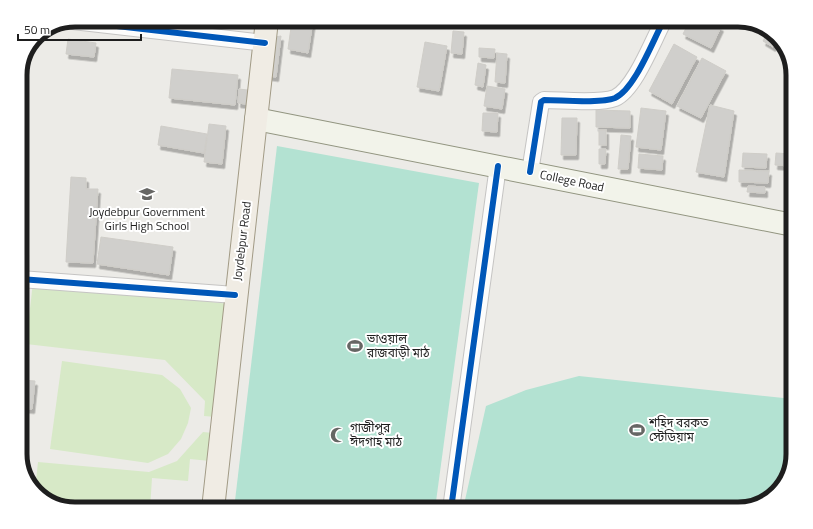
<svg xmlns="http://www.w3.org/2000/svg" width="813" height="529" font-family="'Titillium Web','Noto Sans Bengali',sans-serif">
	<defs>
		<filter id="shadow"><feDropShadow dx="2.5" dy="4.5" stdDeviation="0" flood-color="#0004"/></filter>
	</defs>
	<rect width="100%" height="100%" fill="#ecebe7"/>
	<!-- grass -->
	<g fill="#d7e9c7">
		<path d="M 33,282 L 229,304 L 216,417 L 204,416 L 205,401 L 165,360 L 26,344 Z"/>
		<path d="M 62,361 L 162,375 L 180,389 L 191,408 L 188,423 L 181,439 L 168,454 L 148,463 L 50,449 Z"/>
		<path d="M 203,432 L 213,433 L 210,461 L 190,459 L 188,481 L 152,478 L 150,509 L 75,509 L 64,506 L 64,502 L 44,500 L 35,490 L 38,462 L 149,472 L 177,461 Z"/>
	</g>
	<!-- pitch -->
	<g fill="#b3e2d2">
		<path d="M 277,146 L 479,183 L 435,509 L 234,509 Z"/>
		<path d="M 579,376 L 793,399 C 793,433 800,482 766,502 C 758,506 747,507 739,509 L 463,509 L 486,406 L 526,390 Z"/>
	</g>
	<!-- building -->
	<g fill="#d0cfcc" stroke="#cfcdc8" filter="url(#shadow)">
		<path d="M 224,20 L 235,20 L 234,23 Z"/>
		<path d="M 292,20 L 313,20 L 308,53 L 288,49 Z"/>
		<path d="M 421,20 L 450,20 L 450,22 L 421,23 Z"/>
		<path d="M 690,20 L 706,20 L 721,27 L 711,48 L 683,34 Z"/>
		<path d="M 769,30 L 778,39 L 773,47 L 763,41 Z"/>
		<path d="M 453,31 L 464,32 L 462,54 L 451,53 Z"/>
		<path d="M 281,36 L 276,77 L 263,75 L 268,38 Z"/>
		<path d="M 68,39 L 96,43 L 94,57 L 66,54 Z"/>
		<path d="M 425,42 L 447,46 L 439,91 L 417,87 Z"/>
		<path d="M 674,44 L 697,57 L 672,104 L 649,91 Z"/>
		<path d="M 479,48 L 495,49 L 494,58 L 479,57 Z"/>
		<path d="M 497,53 L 507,54 L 505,83 L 495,82 Z"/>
		<path d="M 702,58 L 726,71 L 701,118 L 677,106 Z"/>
		<path d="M 478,63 L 486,65 L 483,87 L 475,85 Z"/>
		<path d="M 172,69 L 238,75 L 235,105 L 169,98 Z"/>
		<path d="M 487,86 L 505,89 L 502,109 L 484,106 Z"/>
		<path d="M 239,89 L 256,91 L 254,105 L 238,103 Z"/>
		<path d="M 710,105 L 734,111 L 724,177 L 696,172 Z"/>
		<path d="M 641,108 L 666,111 L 661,150 L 636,147 Z"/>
		<path d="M 596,110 L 630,111 L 630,128 L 596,127 Z"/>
		<path d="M 483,113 L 498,113 L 497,132 L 482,131 Z"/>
		<path d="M 562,118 L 577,118 L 576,155 L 561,155 Z"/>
		<path d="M 209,124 L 226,126 L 222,164 L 204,162 Z"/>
		<path d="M 161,126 L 207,134 L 204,153 L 158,145 Z"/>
		<rect x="599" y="130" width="7" height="15"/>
		<path d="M 621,135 L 631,136 L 628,169 L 618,169 Z"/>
		<path d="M 599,149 L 606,149 L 605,164 L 599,164 Z"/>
		<path d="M 743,153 L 767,154 L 766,168 L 742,167 Z"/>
		<path d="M 776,153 L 791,154 L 790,166 L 775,165 Z"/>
		<path d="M 639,154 L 663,156 L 662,170 L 638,168 Z"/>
		<path d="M 739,170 L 769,171 L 768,183 L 739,182 Z"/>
		<path d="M 71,177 L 86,178 L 86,189 L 98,189 L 93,263 L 66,262 Z"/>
		<path d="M 748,186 L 765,187 L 765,193 L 747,192 Z"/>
		<path d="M 101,237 L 173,247 L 169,275 L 97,264 Z"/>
		<path d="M 20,370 L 23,371 L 22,380 L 35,381 L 32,409 L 20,408 Z"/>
	</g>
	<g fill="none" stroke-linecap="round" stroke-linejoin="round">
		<defs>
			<g id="street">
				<path d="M 73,21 L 265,43"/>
				<path d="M 530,172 L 541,102 L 544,100 C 562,100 599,104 615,98 C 635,89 653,40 664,20"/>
				<path d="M 20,279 L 235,295"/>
				<path d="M 451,509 L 498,166"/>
			</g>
			<path id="secondary" d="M 256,119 L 793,225"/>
			<path id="primary" d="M 213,509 L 267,20"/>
		</defs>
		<!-- street casing -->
		<use href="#street" stroke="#c5c4c3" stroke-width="18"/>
		<!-- secondary casing -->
		<use href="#secondary" stroke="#929580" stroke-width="24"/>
		<!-- primary casing -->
		<use href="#primary" stroke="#a19a85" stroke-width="24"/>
		<!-- street -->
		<use href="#street" stroke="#fcfcfb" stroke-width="16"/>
		<!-- secondary -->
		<use href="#secondary" stroke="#f2f3ea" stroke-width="22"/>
		<!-- primary -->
		<use href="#primary" stroke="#f0ece4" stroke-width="22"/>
		<defs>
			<g id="cycleway">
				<path d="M 73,21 L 265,43"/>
				<path d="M 530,172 L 541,102 L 544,100 C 562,100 599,104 615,98 C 635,89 653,40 664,20"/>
				<path d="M 20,279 L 235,295"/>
				<path d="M 451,509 L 498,166"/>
			</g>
		</defs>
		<!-- cycleway casing -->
		<use href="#cycleway" stroke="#fff" stroke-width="8"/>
		<!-- cycleway -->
		<use href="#cycleway" stroke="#0057b8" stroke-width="6"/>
	</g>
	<!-- icons -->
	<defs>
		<symbol id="school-bare" viewBox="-9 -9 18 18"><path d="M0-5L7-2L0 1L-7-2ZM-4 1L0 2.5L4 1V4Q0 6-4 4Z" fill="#666664" stroke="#fff" stroke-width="2.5" paint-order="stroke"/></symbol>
		<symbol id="stadium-bare" viewBox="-9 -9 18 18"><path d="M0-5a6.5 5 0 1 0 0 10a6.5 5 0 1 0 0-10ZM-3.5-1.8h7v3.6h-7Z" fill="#666664" stroke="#fff" stroke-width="2.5" paint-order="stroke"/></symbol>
		<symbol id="mosque-bare" viewBox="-9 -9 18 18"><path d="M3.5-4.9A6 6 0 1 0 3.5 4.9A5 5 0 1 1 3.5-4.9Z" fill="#666664" stroke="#fff" stroke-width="2.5" paint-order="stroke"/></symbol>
	</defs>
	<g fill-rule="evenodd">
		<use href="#school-bare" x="136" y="183" width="22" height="22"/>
		<use href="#stadium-bare" x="344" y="335" width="22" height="22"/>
		<use href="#stadium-bare" x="626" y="419" width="22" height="22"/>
		<use href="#mosque-bare" x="327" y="424" width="22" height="22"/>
	</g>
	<g text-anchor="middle" stroke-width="4" stroke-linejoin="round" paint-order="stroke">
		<!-- street labels -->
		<g font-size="12" fill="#1e1e1e" stroke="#fff">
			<text transform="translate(572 181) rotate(12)" y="4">College Road</text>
			<text transform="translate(242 241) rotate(-83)" y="4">Joydebpur Road</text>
		</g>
		<!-- poi labels -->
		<g font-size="12" fill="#1e1e1e" stroke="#fff" text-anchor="start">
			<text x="147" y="216" text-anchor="middle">Joydebpur Government<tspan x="147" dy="14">Girls High School</tspan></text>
			<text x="367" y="343">ভাওয়াল<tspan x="367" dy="14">রাজবাড়ী মাঠ</tspan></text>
			<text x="649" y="427">শহিদ বরকত<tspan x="649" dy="14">স্টেডিয়াম</tspan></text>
			<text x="350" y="432">গাজীপুর<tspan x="350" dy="14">ঈদগাহ মাঠ</tspan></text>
		</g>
	</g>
	<!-- crop -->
	<path d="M0 0H813V529H0ZM75 27H738A48 48 0 0 1 786 75V454A48 48 0 0 1 738 502H75A48 48 0 0 1 27 454V75A48 48 0 0 1 75 27Z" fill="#fff" fill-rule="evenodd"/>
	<path fill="none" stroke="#1e1e1e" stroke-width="5" d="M75 27H738A48 48 0 0 1 786 75V454A48 48 0 0 1 738 502H75A48 48 0 0 1 27 454V75A48 48 0 0 1 75 27Z"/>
	<!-- scale -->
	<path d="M18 34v6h123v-6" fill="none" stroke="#1e1e1e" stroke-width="2"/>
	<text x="24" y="34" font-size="12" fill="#1e1e1e" stroke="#ffffff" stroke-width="3" paint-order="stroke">50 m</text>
</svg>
